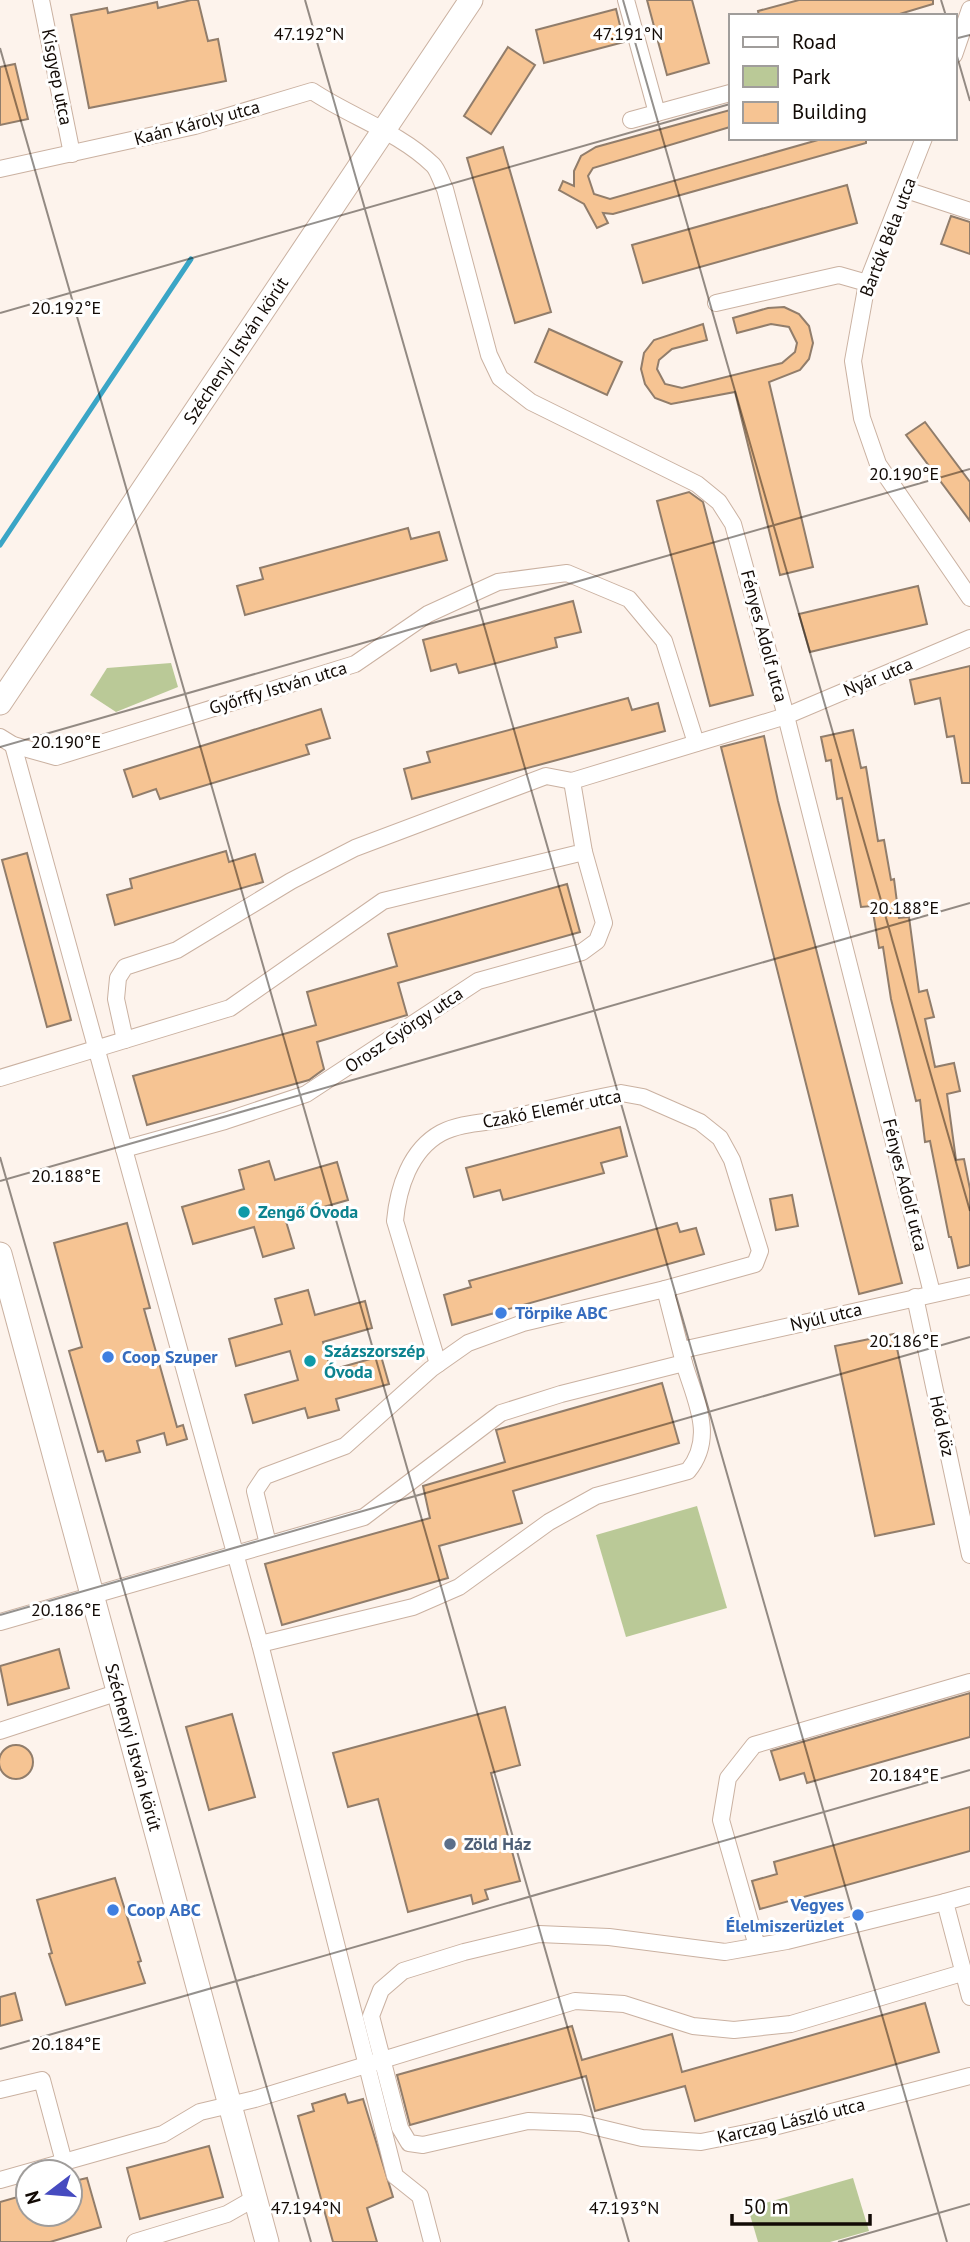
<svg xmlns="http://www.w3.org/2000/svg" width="970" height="2242" font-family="'PT Sans',sans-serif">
	<rect width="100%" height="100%" fill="#fdf3ec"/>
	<!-- green -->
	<g fill="#bac997">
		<path d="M 171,663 L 178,687 L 116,712 L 90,695 L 107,668 Z"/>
		<path d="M 697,1506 L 727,1608 L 626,1637 L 596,1535 Z"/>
		<path d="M 853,2178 L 869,2231 L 830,2242 L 758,2242 L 748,2208 Z"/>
	</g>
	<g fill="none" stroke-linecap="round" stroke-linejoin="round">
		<!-- stream -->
		<path stroke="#3aa5c6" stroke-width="5" d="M 0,545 L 191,259"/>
	</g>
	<!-- building -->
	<g fill="#f6c493" stroke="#917d6b" stroke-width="2">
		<path d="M 191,0 L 198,0 L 208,41 L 218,39 L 226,81 L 89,108 L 71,15 L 107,8 L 108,13 L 157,2 L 158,8 Z"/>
		<path d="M 647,0 L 692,0 L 709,63 L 667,75 Z"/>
		<path d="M 799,0 L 933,0 L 933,4 L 893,16 L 759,16 L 758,11 Z"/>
		<path d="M 616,9 L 624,42 L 544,63 L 536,30 Z"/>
		<path d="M 508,47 L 535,65 L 491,134 L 464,116 Z"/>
		<path d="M 15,64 L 28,119 L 0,125 L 0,67 Z"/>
		<path d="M 730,110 L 730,127 L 593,168 L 588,176 L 594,194 L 610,199 L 825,138 L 866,138 L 866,143 L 613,214 L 603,213 L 608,223 L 597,228 L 584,204 L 559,190 L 563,181 L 574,186 L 574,171 L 581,156 L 596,147 Z"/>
		<path d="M 503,147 L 551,312 L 515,323 L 467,158 Z"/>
		<path d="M 847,185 L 857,223 L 643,283 L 632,245 Z"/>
		<path d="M 951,216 L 970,222 L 970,254 L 941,244 Z"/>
		<path d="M 784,307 L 799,314 L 809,326 L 813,343 L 809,359 L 800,370 L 769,382 L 813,567 L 780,575 L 735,392 L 671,404 L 655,398 L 645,384 L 641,369 L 644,353 L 654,340 L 703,324 L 707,340 L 672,349 L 659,360 L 657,369 L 665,384 L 682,388 L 782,363 L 795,352 L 797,343 L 789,327 L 771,324 L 737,333 L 733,318 L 768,308 Z"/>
		<path d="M 549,329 L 622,362 L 607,395 L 535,362 Z"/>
		<path d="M 925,422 L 970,482 L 970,521 L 906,435 Z"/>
		<path d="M 689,492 L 703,502 L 753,695 L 710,706 L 657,501 Z"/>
		<path d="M 408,528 L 411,539 L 439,532 L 447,560 L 245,615 L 237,586 L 263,579 L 260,568 Z"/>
		<path d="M 918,586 L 927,624 L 810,652 L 799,614 Z"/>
		<path d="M 573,601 L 581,632 L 555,638 L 557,647 L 459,673 L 456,664 L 431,671 L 423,640 Z"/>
		<path d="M 970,666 L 970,783 L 962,783 L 954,736 L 947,737 L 940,698 L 915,704 L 910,680 Z"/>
		<path d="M 628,698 L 632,710 L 658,703 L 665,731 L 412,799 L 404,769 L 430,762 L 427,752 Z"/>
		<path d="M 321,709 L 330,738 L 306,745 L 309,754 L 160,799 L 156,789 L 133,797 L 124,770 Z"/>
		<path d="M 853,730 L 861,768 L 866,767 L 878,841 L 884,840 L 891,880 L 894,879 L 899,918 L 909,917 L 919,992 L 927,990 L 934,1017 L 925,1019 L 935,1067 L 954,1063 L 960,1091 L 947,1094 L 956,1160 L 964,1159 L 970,1189 L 970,1265 L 958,1268 L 951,1237 L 949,1237 L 930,1141 L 925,1142 L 920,1100 L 916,1101 L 891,999 L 883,947 L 879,948 L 872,906 L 861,907 L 842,798 L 837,799 L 831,760 L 826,761 L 821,737 Z"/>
		<path d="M 764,736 L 778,801 L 902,1283 L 859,1294 L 721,747 Z"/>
		<path d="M 226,851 L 229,862 L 255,854 L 263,882 L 115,925 L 107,895 L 132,888 L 130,879 Z"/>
		<path d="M 27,853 L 71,1020 L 47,1027 L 2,860 Z"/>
		<path d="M 567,884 L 580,932 L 398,983 L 407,1015 L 317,1042 L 324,1069 L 309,1080 L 147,1125 L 133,1076 L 316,1025 L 307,992 L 397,966 L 388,934 Z"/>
		<path d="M 620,1127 L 627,1156 L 601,1163 L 604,1173 L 503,1200 L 500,1190 L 474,1197 L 466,1168 Z"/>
		<path d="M 269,1161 L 275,1180 L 337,1162 L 348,1200 L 285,1218 L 294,1248 L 263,1257 L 254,1227 L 193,1244 L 182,1207 L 244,1189 L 239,1170 Z"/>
		<path d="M 792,1195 L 798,1226 L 776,1230 L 770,1199 Z"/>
		<path d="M 127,1223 L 150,1308 L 144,1309 L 177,1427 L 183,1425 L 187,1439 L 167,1445 L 164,1433 L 137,1441 L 140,1452 L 106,1461 L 103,1451 L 98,1452 L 69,1351 L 82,1347 L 54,1243 Z"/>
		<path d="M 677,1223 L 680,1232 L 696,1228 L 704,1254 L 452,1325 L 444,1295 L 471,1287 L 469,1281 Z"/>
		<path d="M 308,1290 L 315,1315 L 365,1301 L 372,1328 L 323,1342 L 331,1370 L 381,1356 L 389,1384 L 336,1399 L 339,1410 L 308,1418 L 305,1408 L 253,1423 L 245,1395 L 298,1380 L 290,1351 L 236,1366 L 229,1339 L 282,1324 L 275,1299 Z"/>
		<path d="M 894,1334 L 934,1524 L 875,1536 L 835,1346 Z"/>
		<path d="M 662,1383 L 679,1443 L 513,1491 L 522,1523 L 439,1546 L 448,1578 L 282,1625 L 265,1564 L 430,1518 L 423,1486 L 505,1462 L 496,1430 Z"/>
		<path d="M 59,1649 L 69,1688 L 8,1705 L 0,1666 Z"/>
		<path d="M 970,1693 L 970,1737 L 807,1783 L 804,1773 L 780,1780 L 771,1751 Z"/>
		<path d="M 505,1707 L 520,1765 L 491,1773 L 520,1881 L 485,1890 L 488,1899 L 473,1904 L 471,1895 L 408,1912 L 378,1799 L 348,1807 L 333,1753 Z"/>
		<path d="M 232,1714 L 255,1797 L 209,1810 L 186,1727 Z"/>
		<circle cx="16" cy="1762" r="17"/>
		<path d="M 970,1807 L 970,1851 L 760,1909 L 752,1881 L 777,1874 L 774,1862 Z"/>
		<path d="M 115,1878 L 141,1961 L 138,1962 L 145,1983 L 66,2005 L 49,1954 L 52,1953 L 37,1900 Z"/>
		<path d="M 15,1993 L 22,2020 L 0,2026 L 0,1997 Z"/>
		<path d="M 925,2003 L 939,2052 L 695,2121 L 685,2086 L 595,2111 L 586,2076 L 410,2125 L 397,2075 L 572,2026 L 582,2060 L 672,2034 L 682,2072 Z"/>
		<path d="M 345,2094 L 348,2103 L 363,2099 L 393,2197 L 367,2208 L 377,2242 L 333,2242 L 298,2116 L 314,2111 L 312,2104 Z"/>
		<path d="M 209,2146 L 223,2197 L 140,2219 L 127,2168 Z"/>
		<path d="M 87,2178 L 101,2227 L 50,2242 L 0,2242 L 0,2202 L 28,2194 L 28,2214 L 70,2214 L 70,2182 Z"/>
	</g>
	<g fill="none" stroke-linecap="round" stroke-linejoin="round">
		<defs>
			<g id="street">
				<path d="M 41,0 L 72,154"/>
				<path d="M 626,0 L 657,113"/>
				<path d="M 954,55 L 970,9"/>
				<path d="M 631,120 L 730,93"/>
				<path d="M 924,138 L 867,283 L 853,361 L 862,418 L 878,464 L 970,598"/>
				<path d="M 0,169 L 195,126 L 312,91 C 351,117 399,132 433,165 C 438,170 441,181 445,189 L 489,355 L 500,378 L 531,402 L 697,484 L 719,502 L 733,524 L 786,716 L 932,1293"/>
				<path d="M 906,190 L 970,211"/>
				<path d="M 716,303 L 839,275 L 867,283"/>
				<path d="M 0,737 L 13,745 L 56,757 L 355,664 L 428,614 L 498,582 L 567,573 L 629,599 L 664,641 L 696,743"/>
				<path d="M 13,745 L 260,1644 L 395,2176 L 420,2196 L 432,2242"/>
				<path d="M 125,1040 L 116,999 L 118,978 L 125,967 L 177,950 L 291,881 L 355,848 L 546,776 L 572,781 L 786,716 L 970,638"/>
				<path d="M 0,1078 L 230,1008 L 383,901 L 584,852 L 572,781"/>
				<path d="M 124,1149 L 225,1121 L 306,1094 L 478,981 L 582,952 L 597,941 L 604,923 L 584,852"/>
				<path d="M 915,1297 L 970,1555"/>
				<path d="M 682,1350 L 970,1286"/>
				<path d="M 438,1364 L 395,1221 C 398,1188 410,1150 441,1133 C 462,1122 488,1123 510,1118 C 547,1109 584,1100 621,1093 L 643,1097 L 700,1122 L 720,1138 L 732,1160 L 760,1251 L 755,1264 L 665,1289"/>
				<path d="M 0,1622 L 364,1517 L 501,1413 L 561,1394 L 684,1363 L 665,1289 L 523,1323 L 468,1343 L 431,1369 L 345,1446 L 265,1476 L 255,1491 L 268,1544"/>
				<path d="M 260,1644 L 413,1607 L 459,1587 L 549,1522 L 596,1496 L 688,1471 C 716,1437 695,1400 684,1363"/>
				<path d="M 0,1731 L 119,1692"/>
				<path d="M 970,1895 L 945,1902 L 970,1997"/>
				<path d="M 945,1902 L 787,1941 L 725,1952 L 609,1937 L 539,1934 L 464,1952 L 403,1971 L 381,1990 L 371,2016 L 400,2128 L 409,2143 L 423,2145 L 528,2121 L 580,2123 L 642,2138 L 701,2142 L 766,2129 L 970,2076"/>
				<path d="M 757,1946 L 721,1820 L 728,1778 L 754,1745 L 970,1682"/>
				<path d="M 0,2090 L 42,2080 L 64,2162"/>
				<path d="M 0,2180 L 163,2134 L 200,2112 L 255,2099 L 575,2001 L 624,2004 L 693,2026 L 734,2030 L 791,2024 L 962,1973"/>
				<path d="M 135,2242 L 227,2214 L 255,2198"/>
			</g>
			<g id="secondary">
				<path id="s1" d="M 0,703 L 471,0"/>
				<path id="s2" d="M 0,1254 L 267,2242"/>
			</g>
		</defs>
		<!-- street casing -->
		<use href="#street" stroke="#cab1a1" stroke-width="18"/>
		<!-- secondary casing -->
		<use href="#secondary" stroke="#cab1a1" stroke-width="25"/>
		<!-- street -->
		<use href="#street" stroke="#fff" stroke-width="16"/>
		<!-- secondary -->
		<use href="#secondary" stroke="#fff" stroke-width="23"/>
	</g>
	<!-- ticks -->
	<path fill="none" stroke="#120a05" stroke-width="2" stroke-opacity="0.45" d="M 305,0 L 947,2242M 623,0 L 970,1211M 941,0 L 946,16M 954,39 L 970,35M 954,46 L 970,101M 0,48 L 629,2242M 0,313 L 730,104M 0,747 L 970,469M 0,1157 L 311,2242M 0,1181 L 970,903M 0,1615 L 970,1337M 0,2049 L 970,1770M 838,2242 L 970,2204"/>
	<!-- markers -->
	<g fill="#0f9aa8" stroke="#fff" stroke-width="2.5">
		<circle cx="244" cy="1212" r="7"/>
		<circle cx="310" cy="1361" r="7"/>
	</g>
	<g fill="#3f7fe0" stroke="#fff" stroke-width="2.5">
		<circle cx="501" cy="1313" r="7"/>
		<circle cx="108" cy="1357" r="7"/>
		<circle cx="113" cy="1910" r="7"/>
		<circle cx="858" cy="1915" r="7"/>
	</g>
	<circle fill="#5c6f8a" stroke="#fff" stroke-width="2.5" cx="450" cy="1844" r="7"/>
	<g text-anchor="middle" stroke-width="6" stroke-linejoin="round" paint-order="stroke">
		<!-- street labels -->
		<g font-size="18" fill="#120a05" stroke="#fff">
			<text transform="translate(57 77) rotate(79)" y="6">Kisgyep utca</text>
			<text transform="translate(197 123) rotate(-15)" y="6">Kaán Károly utca</text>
			<text transform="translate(888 237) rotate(-69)" y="6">Bartók Béla utca</text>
			<text dy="6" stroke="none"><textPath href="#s1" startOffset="424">Széchenyi István körút</textPath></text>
			<text transform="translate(764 636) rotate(75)" y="6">Fényes Adolf utca</text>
			<text transform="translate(878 677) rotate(-23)" y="6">Nyár utca</text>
			<text transform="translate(278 688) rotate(-17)" y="6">Győrffy István utca</text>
			<text transform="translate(404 1030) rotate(-34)" y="6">Orosz György utca</text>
			<text transform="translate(552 1109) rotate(-11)" y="6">Czakó Elemér utca</text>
			<text transform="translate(905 1185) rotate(76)" y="6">Fényes Adolf utca</text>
			<text transform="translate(826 1317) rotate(-13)" y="6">Nyúl utca</text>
			<text transform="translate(942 1426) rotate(78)" y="6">Hód köz</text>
			<text dy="6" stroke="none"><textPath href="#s2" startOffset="511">Széchenyi István körút</textPath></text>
			<text transform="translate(791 2121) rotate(-13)" y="6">Karczag László utca</text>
		</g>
		<!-- culture labels -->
		<g font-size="18" font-weight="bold" fill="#0d838f" stroke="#fff" text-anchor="start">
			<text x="258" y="1218">Zengő Óvoda</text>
			<text x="324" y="1357">Százszorszép<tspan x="324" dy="21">Óvoda</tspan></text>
		</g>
		<!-- shop labels -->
		<g font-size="18" font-weight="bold" fill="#366cbe" stroke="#fff" text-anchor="start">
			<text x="515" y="1319">Törpike ABC</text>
			<text x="122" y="1363">Coop Szuper</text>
			<text x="844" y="1911" text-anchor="end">Vegyes<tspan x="844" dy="21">Élelmiszerüzlet</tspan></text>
			<text x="127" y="1916">Coop ABC</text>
		</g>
		<!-- service labels -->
		<g font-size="18" font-weight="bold" fill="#4e5e75" stroke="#fff" text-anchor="start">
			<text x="464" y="1850">Zöld Ház</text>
		</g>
	</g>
	<g font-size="18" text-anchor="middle" fill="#120a05" stroke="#fff" stroke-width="6" stroke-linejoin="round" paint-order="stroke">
		<text x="309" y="40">47.192°N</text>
		<text x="628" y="40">47.191°N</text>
		<text x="66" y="314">20.192°E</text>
		<text x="904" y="480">20.190°E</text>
		<text x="66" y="748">20.190°E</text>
		<text x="904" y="914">20.188°E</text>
		<text x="66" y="1182">20.188°E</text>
		<text x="904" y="1347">20.186°E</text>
		<text x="66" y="1616">20.186°E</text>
		<text x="904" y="1781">20.184°E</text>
		<text x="66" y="2050">20.184°E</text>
		<text x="306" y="2214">47.194°N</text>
		<text x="624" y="2214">47.193°N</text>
	</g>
	<!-- legend -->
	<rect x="729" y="14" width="228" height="126" fill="#ffffff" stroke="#a09d9b" stroke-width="2"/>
	<rect x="743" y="37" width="35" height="10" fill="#ffffff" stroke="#a09d9b" stroke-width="2"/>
	<text x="792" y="49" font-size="21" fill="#120a05">Road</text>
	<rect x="743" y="66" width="35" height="21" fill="#bac997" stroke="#a09d9b" stroke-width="2"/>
	<text x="792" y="84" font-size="21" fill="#120a05">Park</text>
	<rect x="743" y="102" width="35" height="21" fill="#f6c493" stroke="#a09d9b" stroke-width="2"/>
	<text x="792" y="119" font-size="21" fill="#120a05">Building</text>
	<!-- north arrow -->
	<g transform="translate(49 2193) rotate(254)"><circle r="33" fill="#ffffff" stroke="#a09d9b" stroke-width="2"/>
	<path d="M0-5L12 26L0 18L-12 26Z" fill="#464bc0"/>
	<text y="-10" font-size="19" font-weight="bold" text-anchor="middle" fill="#120a05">N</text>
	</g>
	<!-- scale -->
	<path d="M732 2214v10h138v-10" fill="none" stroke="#120a05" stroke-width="3.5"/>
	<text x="743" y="2214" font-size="21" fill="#120a05" stroke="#ffffff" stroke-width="5" paint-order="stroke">50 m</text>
</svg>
